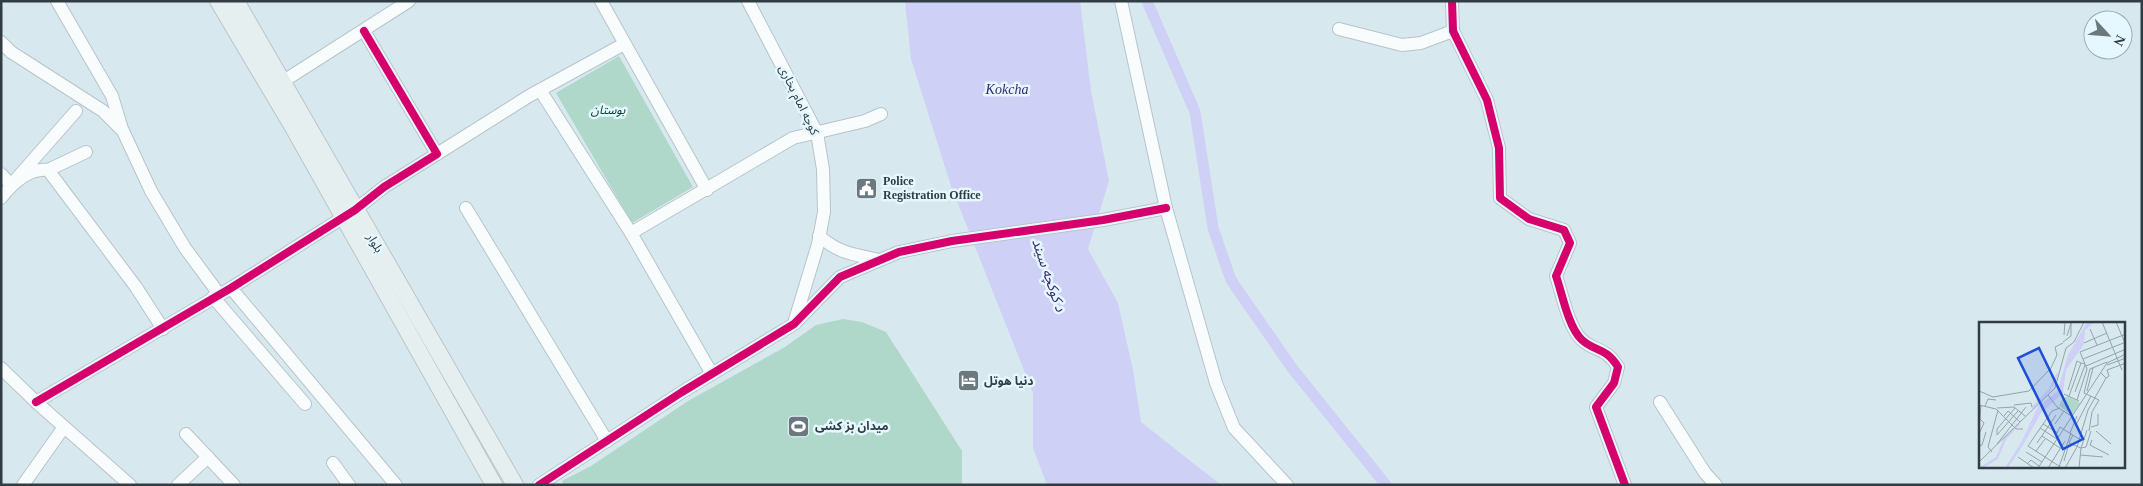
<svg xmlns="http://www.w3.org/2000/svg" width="2143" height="486" font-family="'Times New Roman','Noto Sans Arabic',serif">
	<rect width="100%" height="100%" fill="#d7e8ef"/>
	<!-- green -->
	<g fill="#afd8ca">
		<path d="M 619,56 L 693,187 L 632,223 L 556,93 Z"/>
		<path d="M 843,319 L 862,322 L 886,332 L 962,451 L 962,485 L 564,485 L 562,481 L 591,466 L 688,401 L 785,347 L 816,325 Z"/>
	</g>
	<!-- water -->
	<path fill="#cfd0f6" d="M 905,1 L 1080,1 L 1091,91 L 1109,181 L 1088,249 L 1118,303 L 1133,370 L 1141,422 L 1221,485 L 1047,485 L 1033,448 L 1033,393 L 951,186 L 911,59 Z"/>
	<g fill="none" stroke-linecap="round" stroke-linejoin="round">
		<!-- canal -->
		<path stroke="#cfd0f6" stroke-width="11" d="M 1147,1 L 1195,112 L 1213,228 L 1231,280 L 1292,368 L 1386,485"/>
		<defs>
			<g id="minor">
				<path d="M 57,1 L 112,96 L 122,129"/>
				<path d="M 601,1 L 707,190"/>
				<path d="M 748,1 L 817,133 L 823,169 L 824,212 L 818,244 L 795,320"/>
				<path d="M 1121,1 L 1166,208 L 1216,383 L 1234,428 L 1287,485"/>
				<path d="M 1452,1 L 1453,31 L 1487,100 L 1499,148 L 1500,198 L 1529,219 L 1564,230 L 1570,243 L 1556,276 C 1562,293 1568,326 1581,339 C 1594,352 1605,346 1618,367 L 1614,383 L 1596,407 L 1625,485"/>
				<path d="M 1339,29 L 1402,45 L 1421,43 L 1453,31"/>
				<path d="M 1,42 L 11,52 L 103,111 L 123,131 L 151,191 L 185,248 L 219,294"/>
				<path d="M 282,82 L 409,1"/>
				<path d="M 540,90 L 631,233 L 712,374"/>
				<path d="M 437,154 L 529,96 L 624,44"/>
				<path d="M 48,170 L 86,152"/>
				<path d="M 1,174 L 11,185 L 76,111"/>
				<path d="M 1,198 C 12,184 29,168 48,170 L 136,287 L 163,329"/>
				<path d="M 466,208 L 607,441"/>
				<path d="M 631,233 L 793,138 L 865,121 L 881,114"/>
				<path d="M 819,236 C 840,254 853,254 879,260"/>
				<path d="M 231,288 L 396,485"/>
				<path d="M 213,297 L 305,404"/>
				<path d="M 1,368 L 36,402 L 130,485"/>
				<path d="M 36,402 L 231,288 L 355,210 L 384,187 L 437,154 L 364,31"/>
				<path d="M 1660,402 L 1705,473 L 1716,485"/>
				<path d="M 186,434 L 234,485"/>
				<path d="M 333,463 L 349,485"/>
				<path d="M 23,485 L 64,427"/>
				<path d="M 178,485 L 208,457"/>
				<path d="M 539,485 L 682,392 L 794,324 L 840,277 L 899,252 L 952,241 L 1103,220 L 1166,208"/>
			</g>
			<g id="major">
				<path d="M 218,1 L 294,129 L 494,485"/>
				<path d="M 236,1 L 515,485"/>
			</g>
		</defs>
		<!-- minor casing -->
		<use href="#minor" stroke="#b7c4ca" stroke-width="14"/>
		<!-- major casing -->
		<use href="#major" stroke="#bcc5c9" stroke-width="18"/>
		<!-- minor -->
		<use href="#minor" stroke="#f9fcfd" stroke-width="12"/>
		<!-- major -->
		<use href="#major" stroke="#e5eff0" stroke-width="16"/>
		<defs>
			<g id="cycleway">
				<path d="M 1452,1 L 1453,31 L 1487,100 L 1499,148 L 1500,198 L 1529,219 L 1564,230 L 1570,243 L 1556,276 C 1562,293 1568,326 1581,339 C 1594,352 1605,346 1618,367 L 1614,383 L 1596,407 L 1625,485"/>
				<path d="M 36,402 L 231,288 L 355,210 L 384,187 L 437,154 L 364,31"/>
				<path d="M 539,485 L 682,392 L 794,324 L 840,277 L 899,252 L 952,241 L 1103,220 L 1166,208"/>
			</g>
		</defs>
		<!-- cycleway casing -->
		<use href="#cycleway" stroke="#e5f7ff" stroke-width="11"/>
		<!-- cycleway -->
		<use href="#cycleway" stroke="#d6006c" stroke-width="8"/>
	</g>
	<!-- icons -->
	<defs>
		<symbol id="civic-square" viewBox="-11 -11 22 22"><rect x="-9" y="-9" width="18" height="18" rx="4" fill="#6b797f" stroke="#e5f7ff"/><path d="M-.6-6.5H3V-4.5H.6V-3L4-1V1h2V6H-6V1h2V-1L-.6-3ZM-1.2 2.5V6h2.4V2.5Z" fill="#fff"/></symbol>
		<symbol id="hotel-square" viewBox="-11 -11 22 22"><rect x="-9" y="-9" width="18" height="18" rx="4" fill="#6b797f" stroke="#e5f7ff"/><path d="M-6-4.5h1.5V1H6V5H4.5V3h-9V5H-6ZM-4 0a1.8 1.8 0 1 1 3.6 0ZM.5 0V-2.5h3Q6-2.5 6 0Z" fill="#fff"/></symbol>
		<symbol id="stadium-square" viewBox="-11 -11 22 22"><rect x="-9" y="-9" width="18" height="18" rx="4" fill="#6b797f" stroke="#e5f7ff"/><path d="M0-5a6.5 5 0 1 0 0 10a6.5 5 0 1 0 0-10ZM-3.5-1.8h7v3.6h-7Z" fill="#fff"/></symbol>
	</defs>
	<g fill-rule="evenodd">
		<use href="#civic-square" x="854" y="176" width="25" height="25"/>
		<use href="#hotel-square" x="956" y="368" width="25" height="25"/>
		<use href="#stadium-square" x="786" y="414" width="25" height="25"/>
	</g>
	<g text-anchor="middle" stroke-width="5" stroke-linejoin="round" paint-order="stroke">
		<!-- street labels -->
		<g font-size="12" fill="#313d43" stroke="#e5f7ff">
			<text transform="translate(799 100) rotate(64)" y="4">کوچه امام بخاری</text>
			<text transform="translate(375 243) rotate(59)" y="4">بلوار</text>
		</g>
		<!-- park labels -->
		<g font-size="12" font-style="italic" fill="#03412b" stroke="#e5f7ff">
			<text x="608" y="114">بوستان</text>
		</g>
		<!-- poi labels -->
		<g font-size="12" font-weight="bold" fill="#313d43" stroke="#e5f7ff" text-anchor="start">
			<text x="883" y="185">Police<tspan x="883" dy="14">Registration Office</tspan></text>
			<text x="984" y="385">دنیا هوتل</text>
			<text x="815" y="430">میدان بز کشی</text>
		</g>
		<!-- water labels -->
		<g font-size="14" font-style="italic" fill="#3b2870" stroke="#e5f7ff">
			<text x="1007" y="94">Kokcha</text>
			<text transform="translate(1049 275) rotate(71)" y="5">د کوکچه سیند</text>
		</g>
	</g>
	<!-- overview -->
	<g transform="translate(1979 322)">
		<rect width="146" height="146" fill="#d7e8ef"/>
		<path d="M 89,74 L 101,81 L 93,93 L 80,84 L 83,77 Z" fill="#afd8ca"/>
		<path d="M 108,0 L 116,0 L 106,8 L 105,22 L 87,48 L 84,71 L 62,91 L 44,123 L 29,146 L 26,146 L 43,119 L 59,84 L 78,70 L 89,33 Z" fill="#cfd0f6"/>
		<path fill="none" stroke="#cfd0f6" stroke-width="2.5" d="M 53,86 L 70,69 L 79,51M 2,146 L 18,136 L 26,117 L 40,102"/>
		<path fill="none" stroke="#95a4aa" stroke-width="1" d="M 123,0 L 143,48M 137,0 L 146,21M 83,1 L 86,0 L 85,13M 111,7 L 118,23M 84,20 L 92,14 L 92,1 L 88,14M 105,21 L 128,11M 104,37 L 147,20M 128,43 L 147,36M 107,44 L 147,27M 127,56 L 130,54 L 128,48 L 147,41M 89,68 L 98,39 L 102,41M 0,69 L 14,75 L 50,69 L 72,46 L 78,33 L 76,25 L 84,21M 108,69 L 114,46M 96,70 L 106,43M 85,72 L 100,79M 69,73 L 78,85 L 94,95M 90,74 L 102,41 L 106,42M 98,78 L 108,47 L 101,30 L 147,12M 0,83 L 17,87 L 37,107 L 44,107M 35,83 L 52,81 L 53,85M 6,84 L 9,77 L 17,78M 18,86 L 35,85 L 46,94M 81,86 L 73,89 L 49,124 L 83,146M 25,94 L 29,89 L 41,100M 64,102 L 79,111M 76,102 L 85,89M 97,103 L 112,74M 112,105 L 119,103 L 119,92M 61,106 L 78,117M 110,109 L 113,90 L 120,78 L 105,71 L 111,47 L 128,40M 117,109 L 132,122M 78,111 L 81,105 L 100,117M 91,111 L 98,94M 0,112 L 5,101 L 1,97 L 2,83M 18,113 L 18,107 L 36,86M 18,113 L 39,89M 94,113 L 90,121 L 102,126 L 108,108M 63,114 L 81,126M 113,118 L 111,123 L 130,133M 58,121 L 77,93M 18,122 L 47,85M 0,124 L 3,123 L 7,110M 57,129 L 66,117M 13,130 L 9,125 L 19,88M 47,130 L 63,140M 101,133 L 124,135M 39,135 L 55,146M 85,139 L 90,122M 0,140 L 76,66 L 87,26 L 95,20 L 105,0M 48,142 L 52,138 L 60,144M 80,145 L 92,111M 59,146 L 128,41 L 147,32M 69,146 L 86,119M 86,146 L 98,125 L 109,88 L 127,56 L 122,51M 100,146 L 102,126 L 107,125 L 112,109"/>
		<path fill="#1d4ed8" fill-opacity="0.15" stroke="#1d4ed8" stroke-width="2.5" d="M 60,26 L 104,117 L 84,127 L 39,36 Z"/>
		<rect width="146" height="146" fill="none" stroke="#313d43" stroke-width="2.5"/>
	</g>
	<!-- border -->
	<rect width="2143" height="486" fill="none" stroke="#313d43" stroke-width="5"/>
	<!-- north arrow -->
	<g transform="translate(2108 35) rotate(116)"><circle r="24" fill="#e5f7ff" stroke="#9dadb4"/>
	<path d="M0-4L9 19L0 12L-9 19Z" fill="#6b797f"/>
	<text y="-8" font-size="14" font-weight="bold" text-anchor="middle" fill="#313d43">N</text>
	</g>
</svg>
